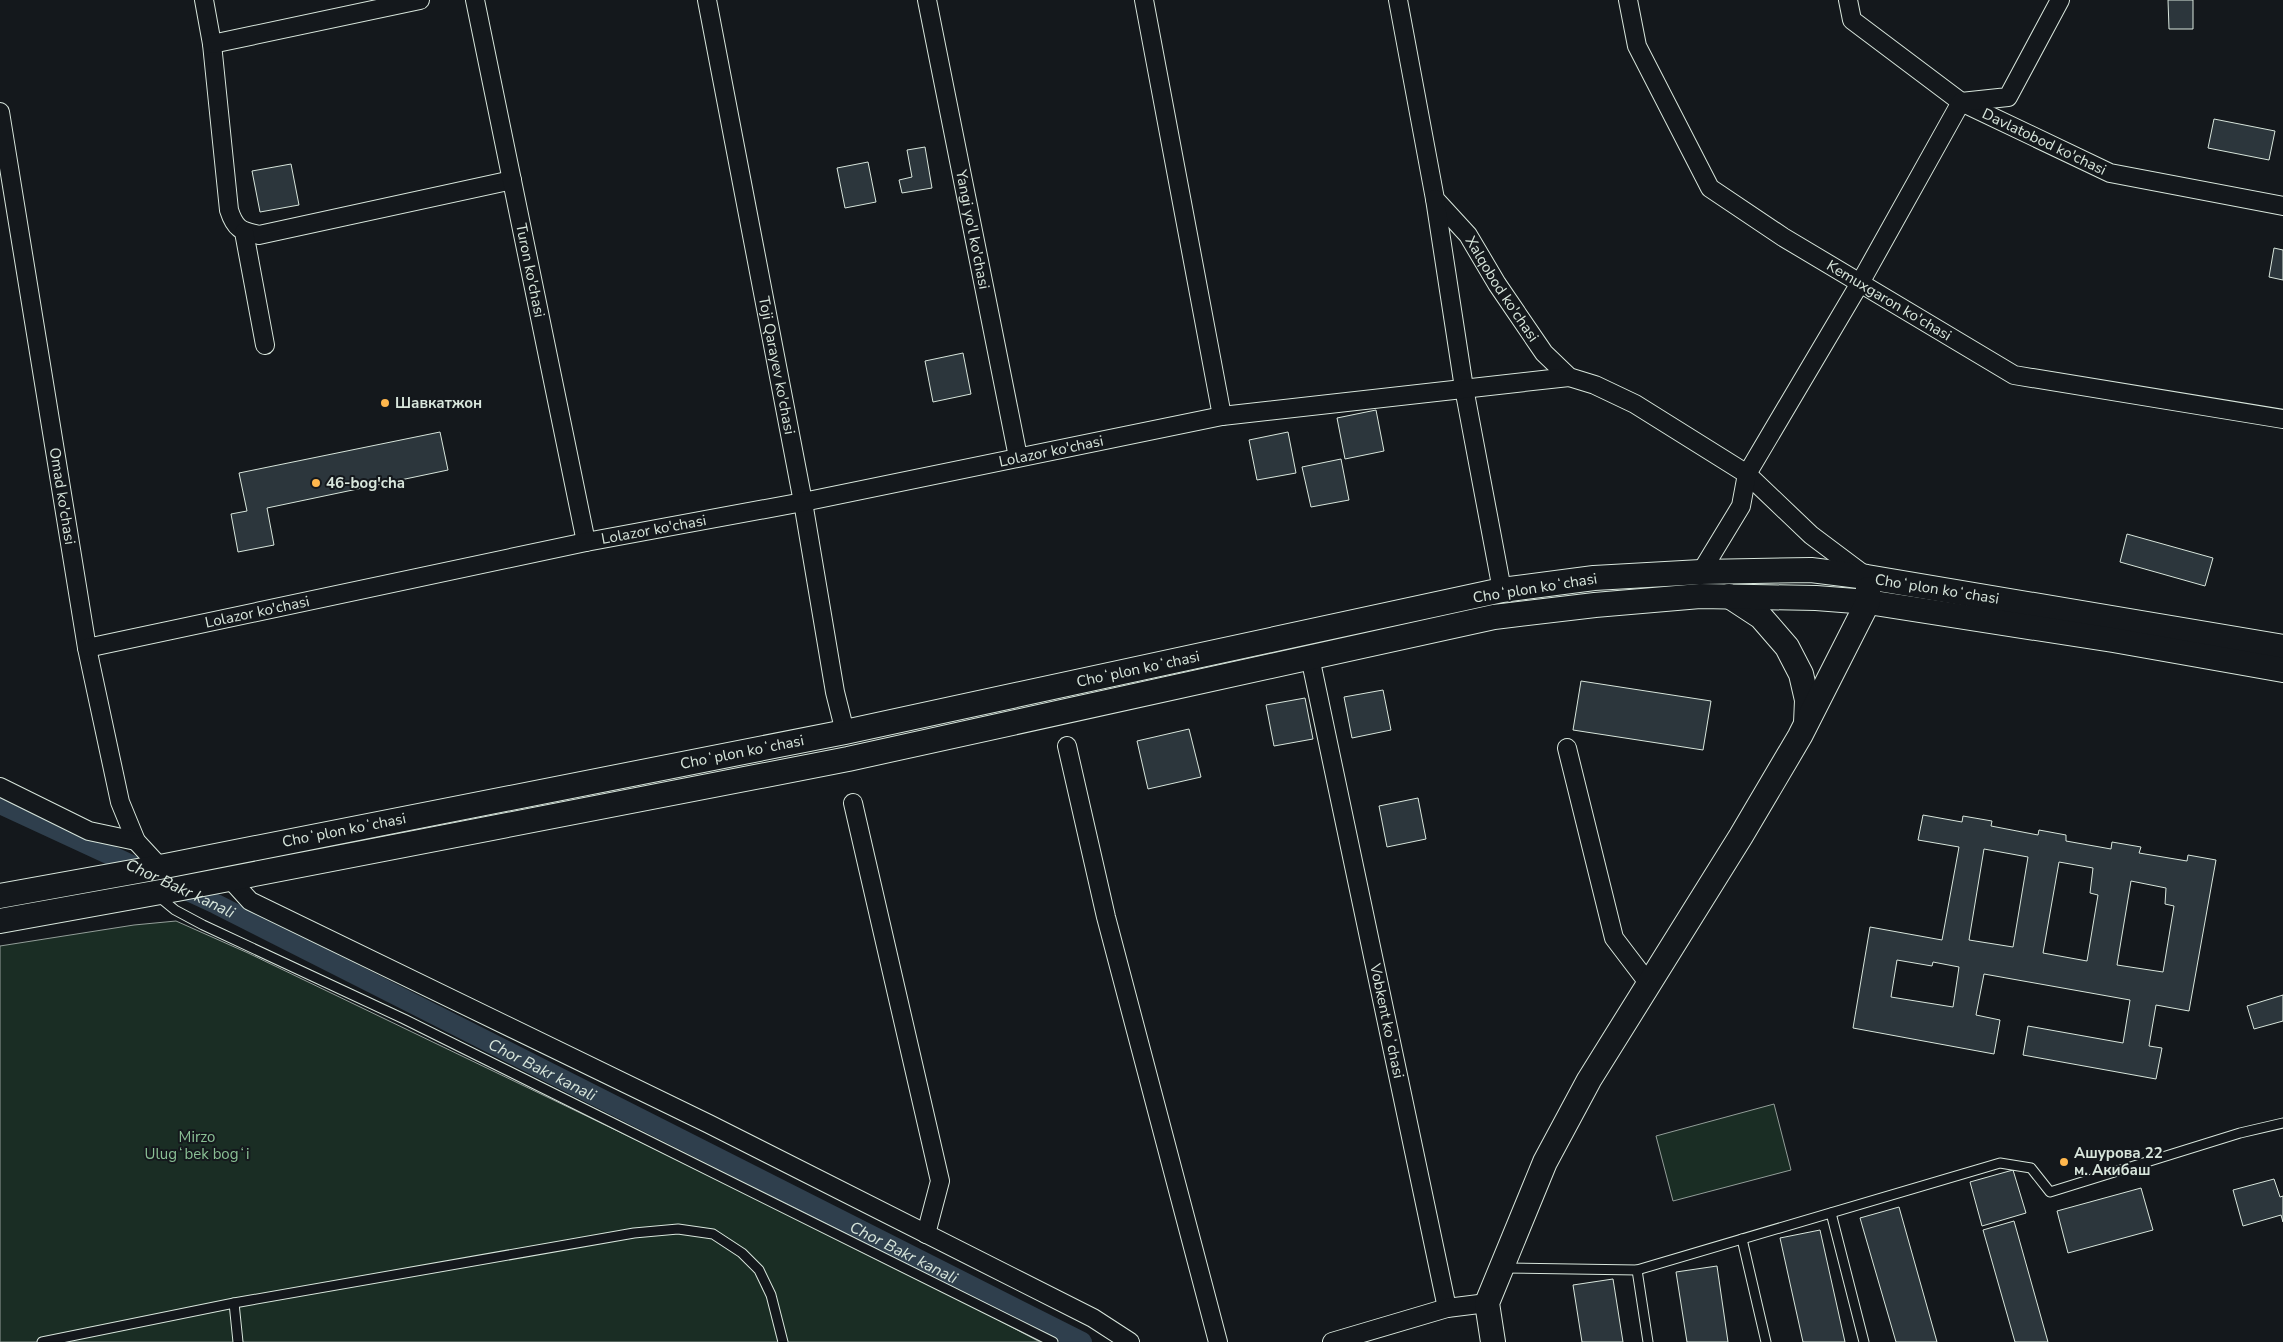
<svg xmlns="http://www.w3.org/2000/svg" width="2283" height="1342" font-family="'Nunito Sans',sans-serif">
	<rect width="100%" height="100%" fill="#14181c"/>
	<!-- green -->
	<g fill="#1a2d24" stroke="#939e99">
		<path d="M 176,921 L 248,953 L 709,1175 L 959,1299 L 1040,1342 L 0,1342 L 0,946 L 134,925 Z"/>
		<path d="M 1774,1104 L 1791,1170 L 1673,1201 L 1656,1136 Z"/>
	</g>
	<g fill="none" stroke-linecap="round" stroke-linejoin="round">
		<!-- canal -->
		<path stroke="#2f3f4d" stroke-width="20" id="s1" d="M 0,804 L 216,904 L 1082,1342"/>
	</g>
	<!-- building -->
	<g fill="#2c363c" stroke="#d8e6dc" fill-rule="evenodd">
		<path d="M 2168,0 L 2193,0 L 2193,29 L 2169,29 Z"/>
		<path d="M 2214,119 L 2275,131 L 2269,160 L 2208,148 Z"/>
		<path d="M 925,147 L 932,188 L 902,193 L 899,180 L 912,177 L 907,150 Z"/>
		<path d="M 868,162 L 876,202 L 845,208 L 837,168 Z"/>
		<path d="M 291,164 L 299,205 L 260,212 L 252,171 Z"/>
		<path d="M 2274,248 L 2283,250 L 2283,280 L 2269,277 Z"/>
		<path d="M 963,353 L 971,394 L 933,402 L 925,361 Z"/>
		<path d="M 1376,410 L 1384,451 L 1345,459 L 1337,418 Z"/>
		<path d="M 440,432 L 448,470 L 267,508 L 274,545 L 238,552 L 231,514 L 247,511 L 239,473 Z"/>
		<path d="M 1288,432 L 1296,473 L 1257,480 L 1249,440 Z"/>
		<path d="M 1341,459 L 1349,500 L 1311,507 L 1302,467 Z"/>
		<path d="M 2127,534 L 2213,558 L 2205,586 L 2120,562 Z"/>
		<path d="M 1581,681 L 1711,701 L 1703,750 L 1573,730 Z"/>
		<path d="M 1383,690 L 1391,730 L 1352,738 L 1344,697 Z"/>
		<path d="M 1305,698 L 1313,739 L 1274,746 L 1266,705 Z"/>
		<path d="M 1189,729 L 1201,777 L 1148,789 L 1137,741 Z"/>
		<path d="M 1418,798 L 1426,839 L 1387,847 L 1379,806 Z"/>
		<path d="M 1923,815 L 1962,822 L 1963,816 L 1992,821 L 1991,826 L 2038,835 L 2039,830 L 2066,835 L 2066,841 L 2111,849 L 2112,842 L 2141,847 L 2139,853 L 2187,861 L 2188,855 L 2216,860 L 2189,1011 L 2156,1005 L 2149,1046 L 2162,1048 L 2156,1079 L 2023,1055 L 2028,1026 L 2123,1043 L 2130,1000 L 1984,974 L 1976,1015 L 2000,1020 L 1994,1054 L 1853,1028 L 1870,927 L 1942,940 L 1959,847 L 1918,840 ZM 1984,849 L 2028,857 L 2013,947 L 1969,940 ZM 2059,862 L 2093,868 L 2090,893 L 2098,895 L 2087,961 L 2043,953 ZM 2131,881 L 2166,888 L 2165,904 L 2174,906 L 2163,972 L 2117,965 ZM 1897,960 L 1932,966 L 1933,962 L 1959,967 L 1953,1007 L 1891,997 Z"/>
		<path d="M 2283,995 L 2283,1021 L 2254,1029 L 2247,1006 Z"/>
		<path d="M 2013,1170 L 2026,1213 L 1982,1226 L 1970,1182 Z"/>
		<path d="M 2274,1179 L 2280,1197 L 2283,1196 L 2283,1222 L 2281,1215 L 2243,1226 L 2233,1190 Z"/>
		<path d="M 2141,1188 L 2153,1230 L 2068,1253 L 2057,1211 Z"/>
		<path d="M 1899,1207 L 1937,1342 L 1896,1342 L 1860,1218 Z"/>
		<path d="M 2014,1221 L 2048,1342 L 2015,1342 L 1983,1230 Z"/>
		<path d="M 1820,1230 L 1845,1342 L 1803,1342 L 1780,1238 Z"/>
		<path d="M 1717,1266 L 1728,1342 L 1687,1342 L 1676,1272 Z"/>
		<path d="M 1613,1279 L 1623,1342 L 1582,1342 L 1573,1285 Z"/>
	</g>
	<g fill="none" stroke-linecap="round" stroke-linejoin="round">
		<defs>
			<g id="service">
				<path d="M 158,896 L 175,910 L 203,925 L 404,1019 L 1053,1342"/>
				<path d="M 1831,1213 L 1864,1342"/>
				<path d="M 1742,1239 L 1766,1342"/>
				<path d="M 1504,1268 L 1637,1270 L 2000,1163 L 2031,1168 L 2050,1192 L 2240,1133 L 2283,1123"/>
				<path d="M 1637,1270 L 1648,1342"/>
				<path d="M 234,1303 L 238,1342"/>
				<path d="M 42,1342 L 234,1303 L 634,1233 L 678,1229 L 713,1234 L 742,1253 L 759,1270 L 771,1295 L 783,1342"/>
			</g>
			<g id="minor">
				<path d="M 204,0 L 212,44 L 229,210 C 235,229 241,231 259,235 L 512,180"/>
				<path id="s2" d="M 475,0 L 586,542"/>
				<path id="s3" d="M 707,0 L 803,502 L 835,692 L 845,732"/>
				<path id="s4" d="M 927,0 L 1018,457"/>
				<path d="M 1144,0 L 1222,416"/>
				<path id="s5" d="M 1398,0 L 1435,199 L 1468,235 L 1497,284 L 1544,353 L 1569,377 L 1595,385 L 1635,404 L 1747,474 L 1811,535 L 1867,577"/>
				<path id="s6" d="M 1628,0 L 1637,46 L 1710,188 L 1783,237 L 2014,375 L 2283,419"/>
				<path id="s7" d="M 1848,0 L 1852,20 L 1961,102 L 2110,173 L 2283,206"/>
				<path d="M 212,44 L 420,0"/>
				<path id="s8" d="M 0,112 L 87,648 L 120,802 L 136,841 L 160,867"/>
				<path d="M 1435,199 L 1464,388 L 1502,590"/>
				<path d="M 244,232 L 265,345"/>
				<path d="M 1701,572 L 1741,506 L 1747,474 L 1860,283 L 1961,102 L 2008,97 L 2060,0"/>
				<path id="s9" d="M 87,648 L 586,542 L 803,502 L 1222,416 L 1569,377"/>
				<path d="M 1310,657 L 1447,1308"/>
				<path d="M 1067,746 L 1106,917 L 1218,1342"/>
				<path d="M 1567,748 L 1614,938 L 1649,984"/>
				<path d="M 0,787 L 89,831 L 136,841"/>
				<path d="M 853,803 L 940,1181 L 926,1234"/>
				<path d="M 230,879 L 250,901 L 709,1124 L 1093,1318 L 1130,1342"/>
				<path d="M 1332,1342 L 1447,1308 L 1487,1303"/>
			</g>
			<g id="secondary">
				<path d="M 1729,596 L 1761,617 L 1787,647 L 1801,674 L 1807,700 L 1806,723"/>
				<path d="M 0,896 L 160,867 L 845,732 L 1502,590 L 1594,578 L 1701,572 L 1811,570 L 1867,577 L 2283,647"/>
				<path d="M 0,921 L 177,889 L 848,759 L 1494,617 L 1595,605 L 1700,596 L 1816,598 L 1868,602 L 2113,640 L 2283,670"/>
				<path d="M 1493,1342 L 1487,1303 L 1545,1162 L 1589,1080 L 1741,836 L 1800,736 L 1868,602 L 1868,589"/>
			</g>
		</defs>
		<!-- service casing -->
		<use href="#service" stroke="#d8e6dc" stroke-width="11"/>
		<!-- minor casing -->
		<use href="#minor" stroke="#d8e6dc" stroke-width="20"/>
		<!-- secondary casing -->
		<use href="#secondary" stroke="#d8e6dc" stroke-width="26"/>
		<!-- service -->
		<use href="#service" stroke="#14181c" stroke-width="9"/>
		<!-- minor -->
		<use href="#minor" stroke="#14181c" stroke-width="18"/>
		<!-- secondary -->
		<use href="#secondary" stroke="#14181c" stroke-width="24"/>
	</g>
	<!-- markers -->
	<g fill="#ffb74d" stroke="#14181c" stroke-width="2">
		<circle cx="385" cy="403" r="5"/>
		<circle cx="316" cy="483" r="5"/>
		<circle cx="2064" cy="1162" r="5"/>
	</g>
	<g text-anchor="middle" stroke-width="4" stroke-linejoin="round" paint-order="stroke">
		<!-- street labels -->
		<g font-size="15" fill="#d8e6dc" stroke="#14181c">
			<text dy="5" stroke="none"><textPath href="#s7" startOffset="249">Davlatobod ko'chasi</textPath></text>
			<text dy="5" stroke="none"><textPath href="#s4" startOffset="234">Yangi yo'l ko'chasi</textPath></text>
			<text dy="5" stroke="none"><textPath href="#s2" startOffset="276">Turon ko'chasi</textPath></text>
			<text dy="5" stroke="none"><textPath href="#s5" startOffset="315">Xalqobod ko'chasi</textPath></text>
			<text dy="5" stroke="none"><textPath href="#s6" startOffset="418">Kemuxgaron ko'chasi</textPath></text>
			<text dy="5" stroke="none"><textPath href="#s3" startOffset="372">Toji Qarayev ko'chasi</textPath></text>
			<text dy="5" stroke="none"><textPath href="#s9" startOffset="984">Lolazor ko'chasi</textPath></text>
			<text dy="5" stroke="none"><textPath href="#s8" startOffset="389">Omad ko'chasi</textPath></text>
			<text dy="5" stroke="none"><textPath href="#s9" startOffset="579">Lolazor ko'chasi</textPath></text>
			<text transform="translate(1535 588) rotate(-9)" y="5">Choʻplon koʻchasi</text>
			<text transform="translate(1937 589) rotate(9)" y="5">Choʻplon koʻchasi</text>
			<text dy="5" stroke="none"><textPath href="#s9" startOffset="174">Lolazor ko'chasi</textPath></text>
			<text transform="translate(1138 669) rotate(-12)" y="5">Choʻplon koʻchasi</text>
			<text transform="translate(742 752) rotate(-11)" y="5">Choʻplon koʻchasi</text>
			<text transform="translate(344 830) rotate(-11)" y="5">Choʻplon koʻchasi</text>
			<text transform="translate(1387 1021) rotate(78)" y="5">Vobkent koʻchasi</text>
		</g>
		<!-- poi labels -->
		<g font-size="15" font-weight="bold" fill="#d8e6dc" stroke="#14181c" text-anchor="start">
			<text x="395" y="408">Шавкатжон</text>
			<text x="326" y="488">46-bog'cha</text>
			<text x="2074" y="1158">Ашурова 22<tspan x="2074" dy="17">м. Акибаш</tspan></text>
		</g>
		<!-- park labels -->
		<g font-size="15" fill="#8ac095" stroke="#14181c">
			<text x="197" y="1142">Mirzo<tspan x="197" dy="17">Ulugʻbek bogʻi</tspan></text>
		</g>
		<!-- water labels -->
		<g font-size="16" font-style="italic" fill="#d8e6dc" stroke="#14181c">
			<text dy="6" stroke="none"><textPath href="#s1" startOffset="199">Chor Bakr kanali</textPath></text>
			<text dy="6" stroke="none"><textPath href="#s1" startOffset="604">Chor Bakr kanali</textPath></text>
			<text dy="6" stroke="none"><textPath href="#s1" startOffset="1009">Chor Bakr kanali</textPath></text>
		</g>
	</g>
</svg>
